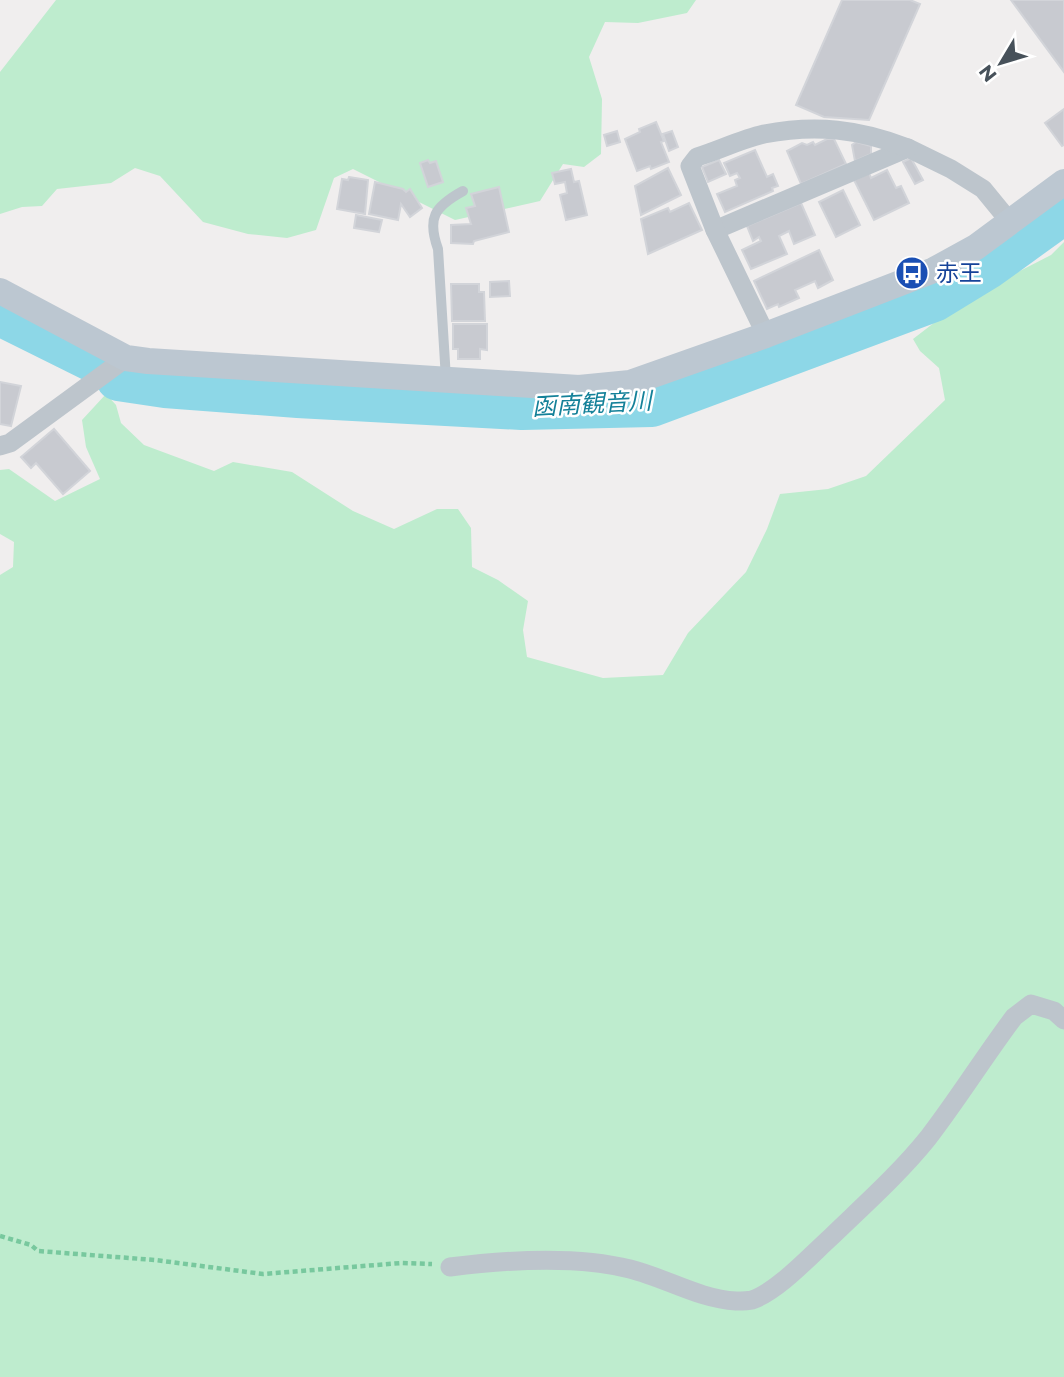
<svg xmlns="http://www.w3.org/2000/svg" width="1064" height="1377" font-family="Montserrat,'Noto Sans JP',sans-serif">
	<rect width="100%" height="100%" fill="#f0eeee"/>
	<!-- green -->
	<g fill="#beecce">
		<path d="M 56,0 L 696,0 L 687,13 L 638,23 L 605,22 L 589,57 L 602,99 L 601,154 L 584,167 L 563,164 L 540,201 L 455,220 L 353,169 L 334,178 L 316,230 L 287,238 L 248,234 L 203,222 L 160,176 L 135,168 L 111,183 L 57,189 L 42,206 L 22,207 L 0,214 L 0,72 Z"/>
		<path d="M 1064,242 L 1064,1377 L 0,1377 L 0,575 L 13,567 L 14,542 L 0,534 L 0,470 L 9,469 L 55,501 L 100,479 L 86,447 L 82,420 L 106,394 L 116,405 L 121,423 L 144,445 L 214,471 L 233,462 L 292,472 L 353,511 L 394,529 L 437,509 L 458,509 L 471,528 L 472,567 L 498,580 L 528,601 L 523,630 L 527,657 L 603,678 L 663,675 L 688,633 L 746,572 L 767,529 L 780,494 L 828,489 L 866,476 L 945,400 L 939,368 L 920,351 L 913,339 L 965,299 L 1051,255 Z"/>
	</g>
	<g fill="none" stroke-linecap="round" stroke-linejoin="round">
		<!-- river -->
		<g stroke="#8dd7e7" stroke-width="44">
			<path d="M 0,314 L 105,366"/>
			<path d="M 118,379 L 165,386 L 298,396 L 522,408 L 652,405 L 934,300 L 988,267 L 1064,212"/>
		</g>
	</g>
	<!-- building -->
	<g fill="#c8cad0" stroke="#d2d4d9" stroke-width="2">
		<path d="M 842,0 L 910,0 L 920,4 L 869,120 L 824,117 L 796,105 Z"/>
		<path d="M 1011,0 L 1064,0 L 1064,72 Z"/>
		<path d="M 1064,109 L 1064,145 L 1062,146 L 1045,123 Z"/>
		<path d="M 656,122 L 664,141 L 661,142 L 669,162 L 651,169 L 650,166 L 637,171 L 625,139 L 640,132 L 639,129 Z"/>
		<path d="M 617,131 L 620,142 L 607,146 L 604,135 Z"/>
		<path d="M 672,131 L 678,147 L 669,151 L 663,134 Z"/>
		<path d="M 827,139 L 834,139 L 846,164 L 801,184 L 787,151 L 802,143 L 807,145 L 813,142 L 815,145 Z"/>
		<path d="M 856,142 L 871,146 L 871,154 L 855,161 L 852,145 Z"/>
		<path d="M 755,150 L 767,177 L 773,174 L 778,186 L 772,188 L 773,191 L 725,212 L 717,194 L 737,186 L 735,180 L 740,178 L 737,173 L 730,176 L 724,163 Z"/>
		<path d="M 911,158 L 923,180 L 915,184 L 903,162 Z"/>
		<path d="M 428,160 L 430,163 L 436,161 L 443,182 L 428,187 L 420,163 Z"/>
		<path d="M 719,160 L 726,174 L 708,182 L 702,167 Z"/>
		<path d="M 668,168 L 681,195 L 641,215 L 635,186 Z"/>
		<path d="M 571,169 L 574,182 L 579,181 L 587,215 L 566,220 L 560,195 L 567,193 L 565,182 L 555,184 L 552,173 Z"/>
		<path d="M 887,170 L 896,188 L 901,186 L 909,203 L 874,220 L 854,180 L 869,173 L 871,178 Z"/>
		<path d="M 349,177 L 368,180 L 365,214 L 337,209 L 342,179 L 348,180 Z"/>
		<path d="M 375,182 L 403,189 L 406,192 L 410,189 L 422,208 L 410,217 L 401,204 L 398,220 L 369,214 Z"/>
		<path d="M 499,187 L 509,232 L 474,241 L 473,244 L 451,243 L 451,225 L 471,224 L 466,208 L 475,206 L 471,194 Z"/>
		<path d="M 843,190 L 860,225 L 836,237 L 819,202 Z"/>
		<path d="M 689,203 L 702,230 L 648,254 L 641,219 L 668,208 L 670,212 Z"/>
		<path d="M 801,203 L 815,235 L 794,244 L 789,231 L 779,236 L 787,254 L 751,269 L 742,250 L 761,241 L 759,237 L 753,241 L 747,226 Z"/>
		<path d="M 356,215 L 382,220 L 379,232 L 354,228 Z"/>
		<path d="M 819,250 L 833,280 L 818,288 L 815,281 L 795,290 L 799,298 L 779,307 L 778,304 L 767,309 L 754,281 Z"/>
		<path d="M 509,281 L 510,296 L 490,297 L 490,282 Z"/>
		<path d="M 451,284 L 479,284 L 479,292 L 484,292 L 485,321 L 452,321 Z"/>
		<path d="M 453,324 L 487,324 L 487,350 L 480,349 L 480,359 L 458,359 L 458,349 L 453,349 Z"/>
		<path d="M 0,382 L 21,386 L 11,426 L 0,424 Z"/>
		<path d="M 54,429 L 90,471 L 63,494 L 36,463 L 31,468 L 21,457 Z"/>
	</g>
	<g fill="none" stroke-linecap="round" stroke-linejoin="round">
		<!-- path -->
		<path stroke="#78c89e" stroke-width="4.5" stroke-dasharray="5 3.5" stroke-linecap="butt" d="M 0,1236 L 31,1245 L 38,1251 L 155,1260 L 263,1274 L 401,1263 L 432,1264"/>
		<!-- lane -->
		<path stroke="#bdc5cc" stroke-width="10" d="M 446,379 L 438,249 C 427,218 434,207 463,191"/>
		<!-- street -->
		<g stroke="#bdc5cc" stroke-width="19">
			<path d="M 715,230 L 908,148 L 951,169 L 983,189 L 1010,222"/>
			<path d="M 766,335 L 715,230 L 690,166 L 697,157 C 719,150 742,139 764,134 C 816,124 859,129 908,148"/>
			<path d="M 0,446 L 10,443 L 126,358"/>
			<path d="M 450,1267 C 505,1260 575,1255 630,1269 C 666,1278 699,1299 736,1301 C 741,1301 748,1301 752,1300 C 778,1291 811,1255 831,1237 C 864,1205 899,1174 928,1138 C 958,1099 984,1057 1014,1017 L 1031,1004 L 1054,1011 L 1064,1020"/>
		</g>
		<!-- secondary -->
		<path stroke="#bcc7d1" stroke-width="26" d="M 0,291 L 126,358 L 148,361 L 579,388 L 630,383 L 766,335 L 934,270 L 976,247 L 1064,182"/>
	</g>
	<!-- icons -->
	<defs>
		<symbol id="bus-disc" viewBox="-11 -11 22 22"><circle r="9.5" fill="#1a4fb4" stroke="#fff"/><path d="M-5-6H5V4H4V6H2V4H-2V6H-4V4H-5ZM-3.5-4V0h7V-4ZM-3.5 1.2v1.5H-2V1.2ZM2 1.2v1.5H3.5V1.2Z" fill="#fff"/></symbol>
	</defs>
	<g fill-rule="evenodd">
		<use href="#bus-disc" x="893" y="254" width="38" height="38"/>
	</g>
	<g text-anchor="middle" stroke-width="5" stroke-linejoin="round" paint-order="stroke">
		<!-- transit labels -->
		<g font-size="23" fill="#164399" stroke="#fff" text-anchor="start">
			<text x="936" y="281">赤王</text>
		</g>
		<!-- water labels -->
		<g font-size="24" font-style="italic" fill="#148199" stroke="#fff">
			<text transform="translate(592 404) rotate(-3)" y="8">函南観音川</text>
		</g>
	</g>
	<!-- north arrow -->
	<g transform="translate(1001 63) rotate(232)" stroke="#ffffff" stroke-width="5" paint-order="stroke">
	<path d="M0-5L12 26L0 18L-12 26Z" fill="#47515a"/>
	<text y="-10" font-size="19" font-weight="bold" text-anchor="middle" fill="#47515a">N</text>
	</g>
</svg>
